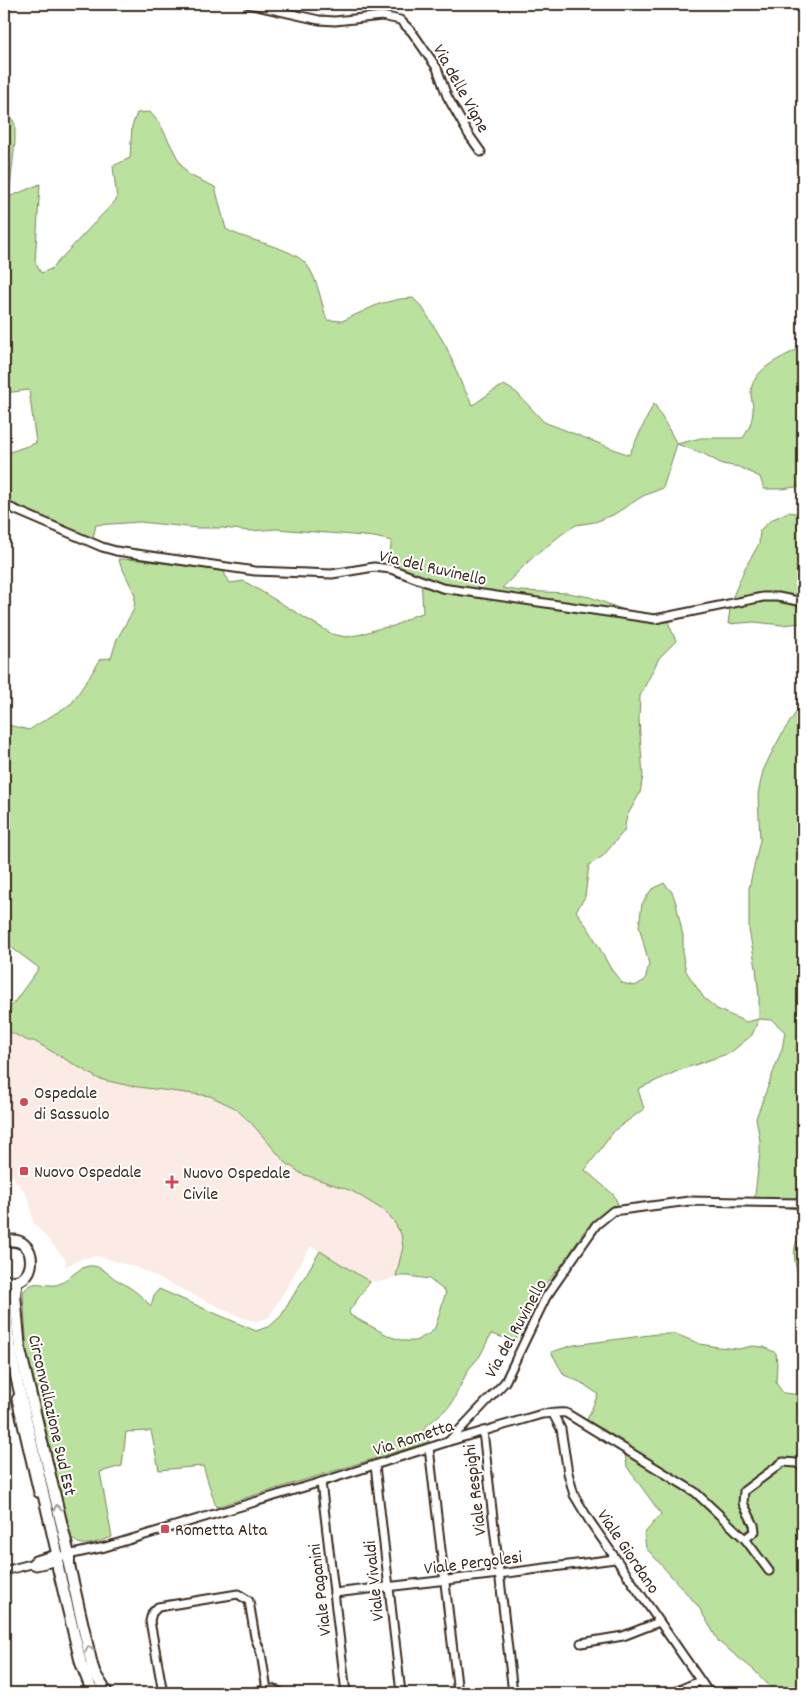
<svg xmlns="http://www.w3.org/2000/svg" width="807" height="1697" font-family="Dekko,sans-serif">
	<rect width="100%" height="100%" fill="#fff"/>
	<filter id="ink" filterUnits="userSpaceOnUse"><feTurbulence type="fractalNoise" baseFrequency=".02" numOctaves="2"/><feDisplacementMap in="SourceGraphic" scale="10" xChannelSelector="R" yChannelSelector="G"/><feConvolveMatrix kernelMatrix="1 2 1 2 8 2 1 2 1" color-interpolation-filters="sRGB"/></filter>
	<g filter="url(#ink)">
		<!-- built -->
		<path fill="#fbebe4" d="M 6,1030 L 28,1041 L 34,1041 L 99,1079 L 130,1086 L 211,1096 L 235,1109 L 302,1174 L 352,1191 L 383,1210 L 393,1220 L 401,1234 L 403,1247 L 396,1276 L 385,1281 L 370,1282 L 311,1246 L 269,1317 L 258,1321 L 250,1320 L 238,1316 L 138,1268 L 98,1256 L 83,1258 L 65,1267 L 66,1260 L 33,1222 L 30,1203 L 26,1194 L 4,1165 L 4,1034 Z"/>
		<!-- green -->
		<g fill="#bae19d" stroke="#7a865e">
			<path d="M 4,100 L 15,125 L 15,142 L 9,197 L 40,184 L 35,262 L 41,273 L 51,269 L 117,199 L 113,166 L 130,158 L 132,126 L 137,113 L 150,112 L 160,124 L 181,165 L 189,175 L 215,187 L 226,229 C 246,241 293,247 307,265 C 318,280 321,302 327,320 L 342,321 L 379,304 L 400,299 L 413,298 L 422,307 L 446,346 L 462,385 L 473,405 L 493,391 L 504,385 L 516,392 L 544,422 L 629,455 L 654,403 L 677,444 L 701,438 L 743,438 C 749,429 753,420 753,409 C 753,403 750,396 751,390 C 755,366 785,357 803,346 L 803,486 L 782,489 L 764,489 L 760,477 L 739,467 L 722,464 L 704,454 L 677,444 L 663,488 L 643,496 L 613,515 L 595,522 L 576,525 L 562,534 L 530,560 L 502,588 L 520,591 L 568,593 L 590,597 L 627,611 L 666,617 L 676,641 L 659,658 L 640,696 L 639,720 L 643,776 L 640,793 L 627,816 L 624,831 L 603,856 L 589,865 L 585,897 L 576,911 L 590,931 L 611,969 L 622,983 L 635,986 L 645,980 L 649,964 L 639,926 L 642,904 L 651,890 L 664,883 L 672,892 L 676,903 L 683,936 L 683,957 L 686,971 L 693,982 L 704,998 L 717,1009 L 746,1022 L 759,1019 L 759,997 L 756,968 L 749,930 L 749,888 L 760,840 L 758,794 L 763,771 L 770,756 L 783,732 L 797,711 L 803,708 L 803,1210 L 754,1203 L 760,1153 L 760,1141 L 756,1118 L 782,1049 L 785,1032 L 772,1020 L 759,1019 L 752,1035 L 730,1053 L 680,1070 L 638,1089 L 644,1109 L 615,1130 L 585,1170 L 614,1195 L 621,1211 L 608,1214 L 584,1231 L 565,1261 L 543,1287 L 515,1341 L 491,1334 L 480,1356 L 468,1370 L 451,1405 L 424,1428 L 429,1442 L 216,1507 L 203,1466 L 159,1470 L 151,1431 L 126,1432 L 122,1466 L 100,1472 L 112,1537 C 99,1541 81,1551 71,1537 L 27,1352 L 23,1292 C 34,1278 41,1286 55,1285 C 66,1284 75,1270 85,1267 C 97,1262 108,1274 117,1280 C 130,1287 140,1294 151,1306 L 154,1295 L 159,1289 L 256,1331 L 270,1326 L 281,1316 L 320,1251 L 370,1282 L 349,1311 L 350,1315 L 391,1337 L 405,1341 L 415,1341 L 429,1334 L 435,1328 L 446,1292 L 429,1279 L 408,1276 L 396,1276 L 403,1247 L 401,1234 L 393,1220 L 383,1210 L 352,1191 L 302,1174 L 285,1162 L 252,1124 L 235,1108 L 210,1096 L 130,1086 L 99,1079 L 34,1041 L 28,1041 L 4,1029 L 4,1016 L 39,968 L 4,942 L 4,724 L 29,730 L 72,703 L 101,659 L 111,658 L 117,639 L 134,609 L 135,595 L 118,559 L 140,560 L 223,571 L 230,583 L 244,581 L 332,634 L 346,637 L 362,634 L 377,629 L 394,626 L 415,615 L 423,613 L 421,577 L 387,567 L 392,541 L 374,537 L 341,534 L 276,529 L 250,531 L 223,528 L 197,528 L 140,522 L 96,525 L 91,547 L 4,508 L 4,454 L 36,443 L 29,390 L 4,393 Z"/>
			<path d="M 788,512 L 803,514 L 803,623 L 782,625 L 754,622 L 728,624 L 731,601 L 745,568 L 759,544 L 760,530 L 771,520 Z"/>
			<path d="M 803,1227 L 803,1285 L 800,1284 C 794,1258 790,1251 803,1227 Z"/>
			<path d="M 657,1334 L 676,1334 L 700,1344 L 718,1347 L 739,1349 L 752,1346 L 764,1347 L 776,1353 L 777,1364 L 776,1383 L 783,1393 L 803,1395 L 803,1693 L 776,1693 L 754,1670 L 719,1642 L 698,1606 L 646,1548 L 644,1534 L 661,1514 L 627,1467 L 623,1441 L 587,1420 L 598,1394 L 580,1382 L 564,1375 L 551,1352 L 574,1345 Z"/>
		</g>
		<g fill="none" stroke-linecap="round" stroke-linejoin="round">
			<defs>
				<g id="minor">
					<path d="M 248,4 L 319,20 L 335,21 L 382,16 L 400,20 L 412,32 L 437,68 L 447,96 L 469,135 L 481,152"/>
					<path d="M 4,505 L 102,547 L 116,551 L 255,571 L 332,574 L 374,567 L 391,569 L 442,588 L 655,619 L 763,597 L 778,597 L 803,602"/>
					<path d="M 20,1393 L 16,1399 L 38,1493"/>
					<path d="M 553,1414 L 561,1429 L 568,1473 L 574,1495 L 589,1520 L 709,1693"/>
					<path d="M 483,1431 L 513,1693"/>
					<path d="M 450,1440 L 505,1382 L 546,1297 L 596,1225 L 613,1211 L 689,1201 L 803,1203"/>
					<path d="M 429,1448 L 458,1693"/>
					<path d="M 375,1465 L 401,1693"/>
					<path d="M 321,1482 L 346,1693"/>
					<path d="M 745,1539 L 755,1531 L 754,1525 L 743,1503 L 744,1491 L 783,1462 L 797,1463 L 803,1468"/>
					<path d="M 31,1564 L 36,1566 L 54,1562 L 58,1557"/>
					<path d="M 4,1571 L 31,1564 L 35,1560 L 53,1555 L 58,1557 L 105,1547 L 321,1482 L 450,1441 L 542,1414 C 551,1414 558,1412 566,1413 L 695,1492 L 745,1539 L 769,1571"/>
					<path d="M 334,1593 L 499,1574 L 615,1559"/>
					<path d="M 581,1643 L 623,1636 L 659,1622"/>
					<path d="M 163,1693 L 150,1621 L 152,1613 L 158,1607 L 238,1594 L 249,1601 L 255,1637 L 261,1653 L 267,1690"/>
					<path d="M 247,1693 L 273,1689 L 282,1693"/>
					<path d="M 672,1693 L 700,1681"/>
				</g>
				<g id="secondary">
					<path d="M 4,1242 C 40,1231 40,1291 4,1280"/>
					<path d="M 17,1281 L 15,1294 L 20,1350 L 69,1555 L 69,1565 L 92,1665 L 95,1674 L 107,1693"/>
					<path d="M 4,1288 L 10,1350 L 58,1557 L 58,1568 L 81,1663 L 90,1686 L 95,1693"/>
				</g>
			</defs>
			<!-- minor casing -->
			<use href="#minor" stroke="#3b2a1e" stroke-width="11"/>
			<!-- secondary casing -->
			<use href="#secondary" stroke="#3b2a1e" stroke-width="14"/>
			<!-- minor -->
			<use href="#minor" stroke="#fff" stroke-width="7"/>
			<!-- secondary -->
			<use href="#secondary" stroke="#fff" stroke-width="10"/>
		</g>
		<!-- one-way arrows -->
		<defs><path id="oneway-chevron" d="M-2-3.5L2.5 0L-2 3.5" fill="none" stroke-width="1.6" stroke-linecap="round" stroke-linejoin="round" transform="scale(1.25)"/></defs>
		<g stroke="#a79f9a">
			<use href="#oneway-chevron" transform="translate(57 1508) rotate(-103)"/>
			<use href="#oneway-chevron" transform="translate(89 1649) rotate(-102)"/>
		</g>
	</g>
	<!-- markers -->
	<g fill="#d1495b" stroke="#fff" stroke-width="2">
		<circle cx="24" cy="1102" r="5"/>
		<rect x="19" y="1166" width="10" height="10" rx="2.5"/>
		<path d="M169.5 1174.5h5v5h5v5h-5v5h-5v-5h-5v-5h5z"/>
		<rect x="160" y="1524" width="10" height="10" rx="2.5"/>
	</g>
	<g text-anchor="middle" stroke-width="4" stroke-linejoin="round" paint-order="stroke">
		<!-- street labels -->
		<g font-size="18" fill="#3b2a1e" stroke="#fff">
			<text transform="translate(462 88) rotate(61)" y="6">Via delle Vigne</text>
			<text transform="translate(433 567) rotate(13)" y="6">Via del Ruvinello</text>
			<text transform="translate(515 1328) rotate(-61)" y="6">Via del Ruvinello</text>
			<text transform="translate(53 1415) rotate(77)" y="6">Circonvallazione Sud Est</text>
			<text transform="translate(413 1437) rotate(-18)" y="6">Via Rometta</text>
			<text transform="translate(474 1490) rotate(-97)" y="6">Viale Respighi</text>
			<text transform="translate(629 1551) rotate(56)" y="6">Viale Giordano</text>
			<text transform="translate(473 1562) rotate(-7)" y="6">Viale Pergolesi</text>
			<text transform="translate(373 1581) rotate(-96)" y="6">Viale Vivaldi</text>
			<text transform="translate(319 1590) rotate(-97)" y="6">Viale Paganini</text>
		</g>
		<!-- poi labels -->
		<g font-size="18" fill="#3b2a1e" stroke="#fff" text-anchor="start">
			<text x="34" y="1098">Ospedale<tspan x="34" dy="21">di Sassuolo</tspan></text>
			<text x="34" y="1177">Nuovo Ospedale</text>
			<text x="183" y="1178">Nuovo Ospedale<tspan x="183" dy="21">Civile</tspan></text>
			<text x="175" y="1535">Rometta Alta</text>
		</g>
	</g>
	<!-- margin -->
	<rect width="807" height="1697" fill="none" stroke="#fff" stroke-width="20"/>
	<rect x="10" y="10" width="787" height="1677" fill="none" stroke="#3b2a1e" stroke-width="2" filter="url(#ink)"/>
</svg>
